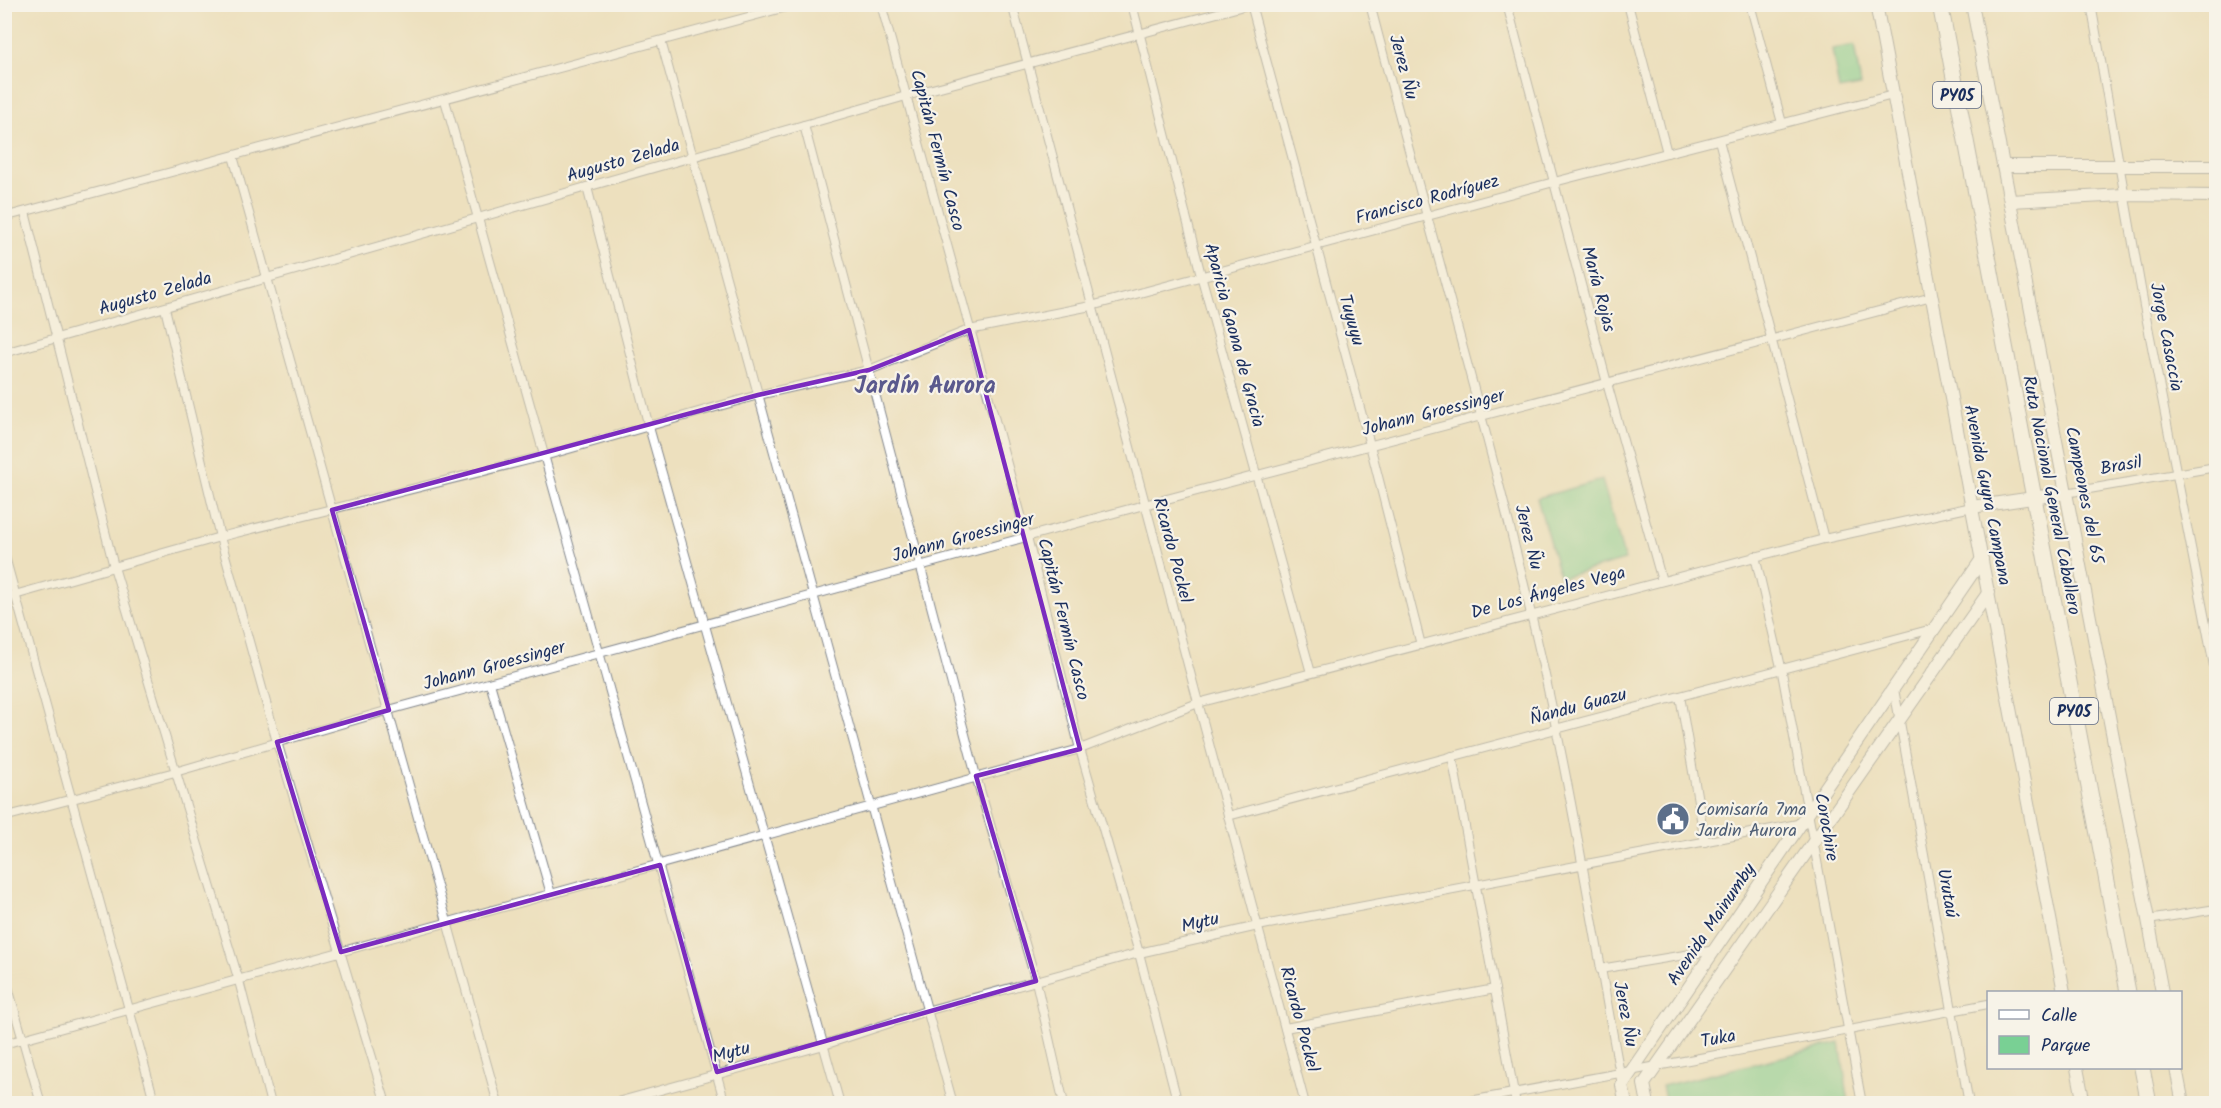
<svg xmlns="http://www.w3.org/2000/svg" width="2221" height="1108" font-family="Kalam,sans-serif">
	<rect width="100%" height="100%" fill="#f7f3e8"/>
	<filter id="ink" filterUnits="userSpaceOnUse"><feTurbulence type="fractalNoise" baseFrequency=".0167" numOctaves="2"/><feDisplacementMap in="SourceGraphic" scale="12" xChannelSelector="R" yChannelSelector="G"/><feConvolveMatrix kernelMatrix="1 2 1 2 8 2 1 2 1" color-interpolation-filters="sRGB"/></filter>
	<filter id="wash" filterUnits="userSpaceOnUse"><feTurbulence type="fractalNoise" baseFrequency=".008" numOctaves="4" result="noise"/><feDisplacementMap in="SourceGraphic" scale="24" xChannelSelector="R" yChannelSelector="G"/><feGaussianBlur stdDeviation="1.35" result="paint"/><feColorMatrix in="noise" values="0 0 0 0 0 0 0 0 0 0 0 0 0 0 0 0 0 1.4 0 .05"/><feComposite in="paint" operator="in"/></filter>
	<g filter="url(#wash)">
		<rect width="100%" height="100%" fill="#ede0be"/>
		<!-- green -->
		<g fill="#79d094" stroke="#4a8079" stroke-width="1.5">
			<path d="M 1854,45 L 1861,86 L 1839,90 L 1832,49 Z"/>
			<path d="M 1602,480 L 1625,560 L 1560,578 L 1537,498 Z"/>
			<path d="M 1840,1043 L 1849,1103 L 1666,1103 L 1662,1086 Z"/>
		</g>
	</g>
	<g filter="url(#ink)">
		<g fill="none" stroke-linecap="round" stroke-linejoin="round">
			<defs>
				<g id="street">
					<path d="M 881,4 L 1027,537 L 1080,749 L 1139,953 L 1178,1104"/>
					<path d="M 1012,4 L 1305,1104"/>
					<path d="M 1132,4 L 1201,275 L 1311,673"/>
					<path d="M 1251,4 L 1370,445 L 1421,645"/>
					<path d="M 1370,4 C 1423,208 1483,410 1531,614 C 1568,769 1593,928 1622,1085"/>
					<path d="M 1507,4 L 1607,383 L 1662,581"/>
					<path d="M 1628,4 L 1667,153"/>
					<path d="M 1750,4 L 1782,123"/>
					<path d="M 2091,4 L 2144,306 L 2216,676"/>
					<path d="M 661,41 L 953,1104"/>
					<path d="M 445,100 L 725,1104"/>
					<path d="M 804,125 L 976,776 L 1036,981 L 1064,1104"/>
					<path d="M 1719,140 L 1824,539"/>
					<path d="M 233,156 L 498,1104"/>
					<path d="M 587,187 L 649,427 L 840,1104"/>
					<path d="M 25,212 L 114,567 L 239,981 L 271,1104"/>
					<path d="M 4,217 L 797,4"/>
					<path d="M 165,308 L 220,537 L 277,742 L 386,1104"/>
					<path d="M 4,353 L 906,96 L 1251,4"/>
					<path d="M 2066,493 L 2216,467"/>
					<path d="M 4,553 L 155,1104"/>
					<path d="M 1755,556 L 1781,667 L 1862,1104"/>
					<path d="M 4,598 L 220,537 L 544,456 L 758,395 L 869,370 L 969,330 L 1091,306 L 1554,182 L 1893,95"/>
					<path d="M 490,683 L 551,894"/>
					<path d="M 1894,689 L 1969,1104"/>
					<path d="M 1680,696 L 1705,842"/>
					<path d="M 1452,756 L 1516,1104"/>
					<path d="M 1228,816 L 1936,628"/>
					<path d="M 4,817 L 175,772 L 389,710 L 1144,505 L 1932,297"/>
					<path d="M 2148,920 L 2216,909"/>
					<path d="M 1600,969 L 1715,950"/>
					<path d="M 4,973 L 41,1104"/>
					<path d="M 1285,1028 L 1495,989"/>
					<path d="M 4,1044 L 1080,749 L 1198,703 L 1824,539 L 1972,507"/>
					<path d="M 610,1104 L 824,1045 L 926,1011 L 1139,953 L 1258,926 L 1803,823"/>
					<path d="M 1454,1104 L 1988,1004"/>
				</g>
				<g id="secondary">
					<path d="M 1876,4 L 2064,992"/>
					<path d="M 1972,4 L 2162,992"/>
					<path d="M 2003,166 L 2216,166"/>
					<path d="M 2010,201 L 2124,195 L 2216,196"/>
					<path d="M 1972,507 L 2066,493"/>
					<path d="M 2077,1068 L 2084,1104"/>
					<path d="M 2176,1068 L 2183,1104"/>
					<path d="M 1626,1104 L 1622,1085 L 1982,559"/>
					<path d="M 1648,1104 L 1644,1084 L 1989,592"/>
				</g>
				<g id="highway">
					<path d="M 1940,4 L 2128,992"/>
					<path d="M 2142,1068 L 2149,1104"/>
				</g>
			</defs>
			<!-- street casing -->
			<use href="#street" stroke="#84888e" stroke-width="10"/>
			<!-- secondary casing -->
			<use href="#secondary" stroke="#84888e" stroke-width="14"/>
			<!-- highway casing -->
			<use href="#highway" stroke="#84888e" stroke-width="17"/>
			<!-- street -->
			<use href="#street" stroke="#fff" stroke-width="8"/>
			<!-- secondary -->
			<use href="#secondary" stroke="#fff" stroke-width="12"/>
			<!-- highway -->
			<use href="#highway" stroke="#fff" stroke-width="15"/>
		</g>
	</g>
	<!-- marked area -->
	<path d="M0 0H2221V1108H0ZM 969,330 L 1080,749 L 976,776 L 1036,981 L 717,1072 L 660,865 L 341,952 L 277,742 L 389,710 L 332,510 L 758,395 L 869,370 Z" fill="#ede0be" fill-opacity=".55" fill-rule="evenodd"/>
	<path fill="none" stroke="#7b2cbf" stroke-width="4.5" stroke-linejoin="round" d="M 969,330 L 1080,749 L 976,776 L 1036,981 L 717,1072 L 660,865 L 341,952 L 277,742 L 389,710 L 332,510 L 758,395 L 869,370 Z"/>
	<!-- icons -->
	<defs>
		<symbol id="civic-disc" viewBox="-11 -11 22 22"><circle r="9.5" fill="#5c6f8a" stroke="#f7f3e8"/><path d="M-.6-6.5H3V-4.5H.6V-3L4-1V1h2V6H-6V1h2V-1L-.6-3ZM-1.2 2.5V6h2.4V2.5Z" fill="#fff"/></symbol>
	</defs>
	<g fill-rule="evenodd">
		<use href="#civic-disc" x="1654" y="800" width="38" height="38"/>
	</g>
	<g text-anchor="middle" stroke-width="4.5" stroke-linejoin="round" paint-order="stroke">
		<!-- shield labels -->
		<g fill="#f7f3e8" stroke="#5d6a87" stroke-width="1.5">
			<rect x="1933" y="82" width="48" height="26" rx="4.5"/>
			<rect x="2050" y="698" width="48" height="26" rx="4.5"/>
		</g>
		<g font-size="16" font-weight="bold" fill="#1b2f5e">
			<text x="1957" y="101">PY05</text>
			<text x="2074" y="717">PY05</text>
		</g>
		<!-- street labels -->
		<g font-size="18" fill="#1b2f5e" stroke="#f7f3e8">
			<text transform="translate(1404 67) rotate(75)" y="6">Jerez Ñu</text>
			<text transform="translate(938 150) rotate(75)" y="6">Capitán Fermín Casco</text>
			<text transform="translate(623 160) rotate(-16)" y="6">Augusto Zelada</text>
			<text transform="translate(1427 199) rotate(-15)" y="6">Francisco Rodríguez</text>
			<text transform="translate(1599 289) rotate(75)" y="6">María Rojas</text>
			<text transform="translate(155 293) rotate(-16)" y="6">Augusto Zelada</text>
			<text transform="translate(1352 320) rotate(74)" y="6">Tuyuyu</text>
			<text transform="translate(1235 335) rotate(75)" y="6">Aparicia Gaona de Gracia</text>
			<text transform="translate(2167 337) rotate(79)" y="6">Jorge Casaccia</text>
			<text transform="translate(1433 412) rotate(-14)" y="6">Johann Groessinger</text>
			<text transform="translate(2121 465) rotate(-10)" y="6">Brasil</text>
			<text transform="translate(1988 495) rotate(79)" y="6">Avenida Guyra Campana</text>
			<text transform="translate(2052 495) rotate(79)" y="6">Ruta Nacional General Caballero</text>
			<text transform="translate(2085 495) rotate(79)" y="6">Campeones del 65</text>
			<text transform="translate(963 537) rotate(-15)" y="6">Johann Groessinger</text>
			<text transform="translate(1529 537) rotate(76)" y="6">Jerez Ñu</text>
			<text transform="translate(1173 550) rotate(75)" y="6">Ricardo Pockel</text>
			<text transform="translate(1548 592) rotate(-15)" y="6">De Los Ángeles Vega</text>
			<text transform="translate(1064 619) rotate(76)" y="6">Capitán Fermín Casco</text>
			<text transform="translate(494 665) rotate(-15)" y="6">Johann Groessinger</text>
			<text transform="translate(1578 706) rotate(-15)" y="6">Ñandu Guazu</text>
			<text transform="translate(1827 827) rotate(80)" y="6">Corochire</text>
			<text transform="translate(1948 893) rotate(80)" y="6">Urutaú</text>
			<text transform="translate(1200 922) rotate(-13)" y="6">Mytu</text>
			<text transform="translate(1711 924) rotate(-56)" y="6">Avenida Mainumby</text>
			<text transform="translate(1626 1014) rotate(79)" y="6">Jerez Ñu</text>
			<text transform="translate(1300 1019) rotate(75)" y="6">Ricardo Pockel</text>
			<text transform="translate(1718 1038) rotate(-11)" y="6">Tuka</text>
			<text transform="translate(731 1052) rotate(-15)" y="6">Mytu</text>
		</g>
		<!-- service labels -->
		<g font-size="18" fill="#4e5e75" stroke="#f7f3e8" text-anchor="start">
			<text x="1696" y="815">Comisaría 7ma<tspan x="1696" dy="21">Jardin Aurora</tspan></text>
		</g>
		<!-- district labels -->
		<g font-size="24" font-weight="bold" fill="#5a598d" stroke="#f7f3e8">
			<text x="925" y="393">Jardín Aurora</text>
		</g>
	</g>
	<!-- margin -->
	<rect width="2221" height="1108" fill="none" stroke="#f7f3e8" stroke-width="24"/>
	<!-- legend -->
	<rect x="1987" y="991" width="195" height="78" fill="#f7f3e8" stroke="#9fa5b1" stroke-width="1.5"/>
	<rect x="1999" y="1010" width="30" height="9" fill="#ffffff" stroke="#9fa5b1" stroke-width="1.5"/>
	<text x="2041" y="1021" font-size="18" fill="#1b2f5e">Calle</text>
	<rect x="1999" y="1036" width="30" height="18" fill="#79d094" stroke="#9fa5b1" stroke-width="1.5"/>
	<text x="2041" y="1051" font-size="18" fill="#1b2f5e">Parque</text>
</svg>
